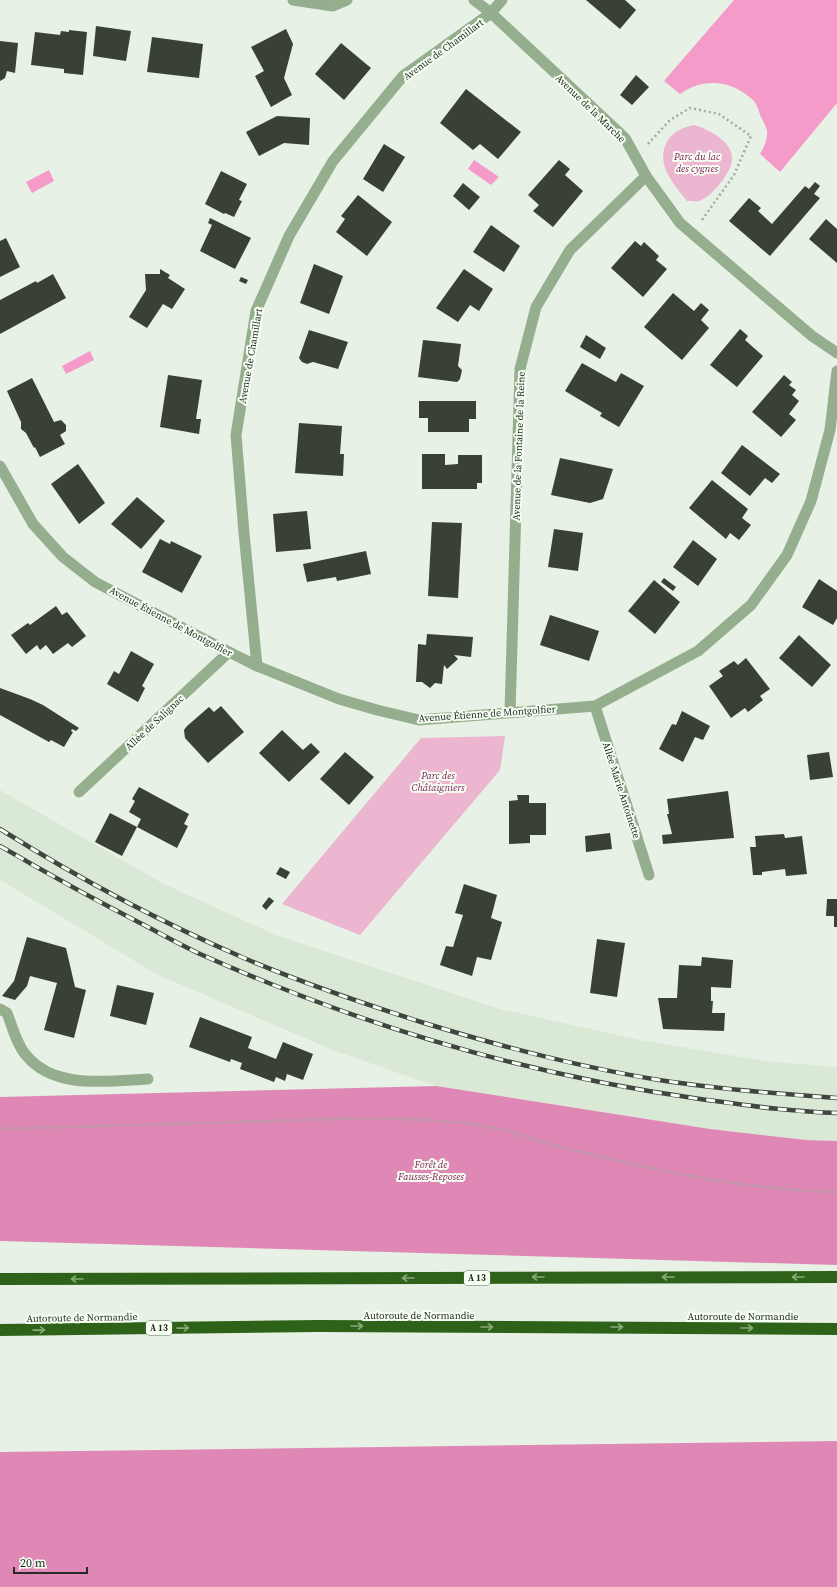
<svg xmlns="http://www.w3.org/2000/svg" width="837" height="1587" font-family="'Source Serif 4',serif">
	<rect width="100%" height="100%" fill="#e8f1e5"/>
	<!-- built -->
	<path fill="#dae9d6" d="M 0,790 L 162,883 L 276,935 L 500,1009 L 640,1040 L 765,1061 L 837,1067 L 837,1141 L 806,1140 L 710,1129 L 436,1086 L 335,1051 L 156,974 L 0,880 Z"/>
	<!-- green -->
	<g fill="#ecb5d0">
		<path d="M 694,125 C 708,129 732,141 732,158 C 733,171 711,198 699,201 C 696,202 690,201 687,201 C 673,183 654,163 668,140 C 674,131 684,127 694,125 Z"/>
		<path d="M 505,736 L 500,770 L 360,935 L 282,904 L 421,738 Z"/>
	</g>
	<!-- forest -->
	<g fill="#df88b5">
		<path d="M 436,1086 L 710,1129 L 806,1140 L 837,1141 L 837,1265 L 0,1241 L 0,1097 Z"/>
		<path d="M 837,1441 L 837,1587 L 0,1587 L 0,1452 Z"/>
	</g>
	<!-- water -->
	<g fill="#f49bc9">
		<path d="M 734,0 L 837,0 L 837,103 L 780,172 L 760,154 C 764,147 768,139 767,131 C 766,126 763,121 761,117 C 759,112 757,104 753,100 C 732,80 703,77 680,94 L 664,81 Z"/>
		<path d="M 474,160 L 499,177 L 491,185 L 468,169 Z"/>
		<path d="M 49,170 L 54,181 L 32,193 L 26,182 Z"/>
		<path d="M 90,351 L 94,360 L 66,374 L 62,366 Z"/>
	</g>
	<!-- building -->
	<g fill="#394137">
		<path d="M 586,0 L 625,0 L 636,10 L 620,29 Z"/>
		<path d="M 96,26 L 131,31 L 126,61 L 93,56 Z"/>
		<path d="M 286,29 L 293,44 L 284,78 L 292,95 L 271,107 L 255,76 L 264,71 L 251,47 Z"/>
		<path d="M 69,30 L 87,32 L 83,75 L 64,73 L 64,69 L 31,65 L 35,32 L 60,35 L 61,31 L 69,32 Z"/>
		<path d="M 152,37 L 203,44 L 199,78 L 147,72 Z"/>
		<path d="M 0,41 L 18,43 L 15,73 L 7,71 L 5,78 L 0,81 Z"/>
		<path d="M 341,43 L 371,68 L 344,100 L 315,74 Z"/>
		<path d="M 636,75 L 649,87 L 632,105 L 620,95 Z"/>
		<path d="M 466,89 L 521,132 L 498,159 L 480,144 L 473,150 L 440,123 Z"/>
		<path d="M 277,116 L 310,118 L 309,145 L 284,143 L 259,156 L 246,132 Z"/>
		<path d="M 384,144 L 405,157 L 383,192 L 363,179 Z"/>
		<path d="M 559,160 L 570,169 L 565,175 L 583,191 L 553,227 L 533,211 L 539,205 L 528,195 Z"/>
		<path d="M 221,171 L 247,184 L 239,200 L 242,201 L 234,217 L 225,213 L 224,214 L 205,204 Z"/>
		<path d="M 815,182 L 820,186 L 814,194 L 820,198 L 770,256 L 729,221 L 749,198 L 761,208 L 758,211 L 772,224 L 805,186 L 809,189 Z"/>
		<path d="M 463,183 L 480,197 L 469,210 L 453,196 Z"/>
		<path d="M 358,195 L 392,222 L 367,256 L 336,232 L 345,219 L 341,216 Z"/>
		<path d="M 210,218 L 251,238 L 235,269 L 200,251 L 212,225 L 208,223 Z"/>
		<path d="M 826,219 L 837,229 L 837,263 L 809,239 Z"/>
		<path d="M 491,225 L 520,246 L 504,272 L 473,252 Z"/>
		<path d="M 6,238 L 20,267 L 0,277 L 0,241 Z"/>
		<path d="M 635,241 L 641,246 L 644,242 L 659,256 L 656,260 L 667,269 L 643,297 L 611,268 Z"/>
		<path d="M 314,264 L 343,276 L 329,314 L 300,303 Z"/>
		<path d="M 160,269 L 170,275 L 168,278 L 185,289 L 172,309 L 163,304 L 147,328 L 129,317 L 146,290 L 145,274 L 160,274 Z"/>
		<path d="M 464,269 L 493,289 L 479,311 L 470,305 L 458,322 L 436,308 Z"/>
		<path d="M 53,274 L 66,298 L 0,334 L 0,300 L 36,281 L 37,283 Z"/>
		<path d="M 241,277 L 248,280 L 246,284 L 239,281 Z"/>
		<path d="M 673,293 L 694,311 L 701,303 L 709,310 L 701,320 L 709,328 L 682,360 L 644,327 Z"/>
		<path d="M 740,329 L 748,336 L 745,340 L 763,356 L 737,387 L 710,365 Z"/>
		<path d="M 309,330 L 348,342 L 338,369 L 313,362 L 307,364 L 302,362 L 299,358 Z"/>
		<path d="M 586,335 L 606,348 L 600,359 L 580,347 Z"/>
		<path d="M 423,340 L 461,344 L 458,366 L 462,370 L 460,379 L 457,382 L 418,377 Z"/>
		<path d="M 582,363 L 616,382 L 621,373 L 644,386 L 619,427 L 600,416 L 602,413 L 565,391 Z"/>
		<path d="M 168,375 L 202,380 L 196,419 L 201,419 L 199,434 L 160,427 Z"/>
		<path d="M 784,375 L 792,382 L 789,385 L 796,390 L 792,395 L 799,401 L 789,414 L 796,420 L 781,437 L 752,412 Z"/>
		<path d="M 32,378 L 54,422 L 61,420 L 66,425 L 66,431 L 60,435 L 65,444 L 40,457 L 35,447 L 34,448 L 26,433 L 21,429 L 21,422 L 7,391 Z"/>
		<path d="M 419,401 L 476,401 L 476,419 L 469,419 L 469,432 L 428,432 L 428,418 L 419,418 Z"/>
		<path d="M 299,423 L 342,426 L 340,454 L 344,454 L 343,476 L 295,473 Z"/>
		<path d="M 742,445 L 780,474 L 772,483 L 765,478 L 750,496 L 721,473 Z"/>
		<path d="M 422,454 L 445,454 L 445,465 L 458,464 L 458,455 L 482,455 L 482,483 L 477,483 L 477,489 L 422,489 Z"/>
		<path d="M 560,458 L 613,469 L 603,499 L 590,503 L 551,495 Z"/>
		<path d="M 78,464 L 105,503 L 79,524 L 51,484 Z"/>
		<path d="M 712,480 L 748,509 L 742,518 L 751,525 L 739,540 L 730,533 L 726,539 L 689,508 Z"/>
		<path d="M 137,497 L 165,521 L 141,549 L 111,524 Z"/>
		<path d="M 307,511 L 311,549 L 276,552 L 273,514 Z"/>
		<path d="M 432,522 L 462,523 L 458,598 L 428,596 Z"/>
		<path d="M 554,529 L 583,533 L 578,571 L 548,567 Z"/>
		<path d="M 160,539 L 170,544 L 171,541 L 202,556 L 182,593 L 142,572 Z"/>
		<path d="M 693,540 L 717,559 L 698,586 L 673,567 Z"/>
		<path d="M 366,551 L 371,574 L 337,581 L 336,577 L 307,582 L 303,564 Z"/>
		<path d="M 664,578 L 676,587 L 673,591 L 661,582 Z"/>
		<path d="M 819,579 L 837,591 L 837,618 L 833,625 L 802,607 Z"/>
		<path d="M 654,580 L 680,602 L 655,634 L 628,611 Z"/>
		<path d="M 56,606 L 62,615 L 67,612 L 86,636 L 72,647 L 68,643 L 53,654 L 46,645 L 40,650 L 37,645 L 26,654 L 11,635 L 28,623 L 30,625 Z"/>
		<path d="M 550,615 L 599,631 L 589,661 L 540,645 Z"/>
		<path d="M 427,634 L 473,637 L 471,657 L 454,655 L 458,659 L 447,669 L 444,665 L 442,684 L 435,683 L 430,688 L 422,682 L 416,682 L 418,644 L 426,645 Z"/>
		<path d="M 799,635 L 831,665 L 812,687 L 779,658 Z"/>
		<path d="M 131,651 L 154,664 L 142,686 L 145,688 L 138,702 L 107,684 L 114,671 L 119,674 Z"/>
		<path d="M 746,658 L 770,689 L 760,696 L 763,700 L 748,712 L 745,708 L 731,718 L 709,686 L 723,676 L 719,671 L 734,661 L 738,665 Z"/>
		<path d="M 0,688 L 30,699 L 43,705 L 79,728 L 76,731 L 72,729 L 71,731 L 73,732 L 64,747 L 51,740 L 49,742 L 0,715 Z"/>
		<path d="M 221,706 L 244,732 L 208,763 L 185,738 L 184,730 L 187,726 L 209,707 L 214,712 Z"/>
		<path d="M 682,711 L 710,726 L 703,740 L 695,737 L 683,762 L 659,749 L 672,724 L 676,725 Z"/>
		<path d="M 282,730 L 303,750 L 311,743 L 320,752 L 289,782 L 259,753 Z"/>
		<path d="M 345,752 L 374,777 L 349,805 L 320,779 Z"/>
		<path d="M 829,752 L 833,777 L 810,780 L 807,755 Z"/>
		<path d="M 139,787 L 189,814 L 184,824 L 188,826 L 177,848 L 137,827 L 141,819 L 129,812 L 135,801 L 132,799 Z"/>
		<path d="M 728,791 L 734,838 L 663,844 L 662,835 L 672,834 L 667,814 L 669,814 L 667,799 Z"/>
		<path d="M 517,795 L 529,795 L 529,803 L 546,803 L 546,835 L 530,835 L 530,843 L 509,844 L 509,801 L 518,800 Z"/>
		<path d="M 110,813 L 137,827 L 122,856 L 95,842 Z"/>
		<path d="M 610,833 L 612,849 L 586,852 L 585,836 Z"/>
		<path d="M 784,834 L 785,838 L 802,836 L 807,874 L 786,876 L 785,869 L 762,872 L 762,875 L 753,875 L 750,847 L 756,847 L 755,836 Z"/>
		<path d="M 280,867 L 290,872 L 286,879 L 276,874 Z"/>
		<path d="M 464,884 L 497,895 L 491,918 L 502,922 L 491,960 L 477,957 L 472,976 L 440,965 L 446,946 L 453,947 L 463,915 L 455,913 Z"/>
		<path d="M 269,897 L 274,901 L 266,910 L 262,906 Z"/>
		<path d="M 827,899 L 837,899 L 837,927 L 834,927 L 834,916 L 826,916 Z"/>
		<path d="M 27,937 L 66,948 L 75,987 L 86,990 L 74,1038 L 44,1030 L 57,983 L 30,976 L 27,986 L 15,1000 L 2,996 L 14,981 Z"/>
		<path d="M 597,939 L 625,943 L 617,997 L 590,993 Z"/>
		<path d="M 702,957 L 733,960 L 731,988 L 711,987 L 711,1001 L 713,1001 L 712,1013 L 725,1013 L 724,1031 L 663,1029 L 658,998 L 677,998 L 679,965 L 701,966 Z"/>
		<path d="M 117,985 L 154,993 L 146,1025 L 110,1016 Z"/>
		<path d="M 200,1017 L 252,1037 L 248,1048 L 276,1059 L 283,1042 L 313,1054 L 303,1080 L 287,1074 L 285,1081 L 276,1077 L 274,1082 L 240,1069 L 242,1063 L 231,1059 L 230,1062 L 189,1047 Z"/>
	</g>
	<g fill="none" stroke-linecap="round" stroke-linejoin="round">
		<!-- path -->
		<g stroke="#a3aaa1" stroke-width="2.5" stroke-dasharray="2 3" stroke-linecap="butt">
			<path d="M 648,144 L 670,120 L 690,108 L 719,114 L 751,136 L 734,175 L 702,220"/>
			<path d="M 0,1129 C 89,1126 178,1124 267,1121 C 339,1119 412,1115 484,1126 C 512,1130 538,1142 565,1148 C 655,1170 744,1190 837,1192"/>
		</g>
		<!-- service -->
		<path stroke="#95ae8d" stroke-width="11" d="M 0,1009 L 7,1013 C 12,1026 17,1045 26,1055 C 54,1090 108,1081 148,1079"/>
		<!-- minor -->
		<g stroke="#95ae8d" stroke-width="11">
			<path d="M 293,0 L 333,6 L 347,0"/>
			<path d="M 474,0 L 491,13 L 625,138 L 646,176 L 680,223 L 812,336 L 837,353"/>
			<path d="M 0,466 L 33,524 L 63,557 L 95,582 L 229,652 L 257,666 L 339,699 L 377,710 L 419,720 L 595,706 L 698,651 L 751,605 L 787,555 L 811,501 L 830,430 L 837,371"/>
			<path d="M 257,666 L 244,533 L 236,435 L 256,311 L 289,236 L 333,161 L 403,76 L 491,13 L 502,0"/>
			<path d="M 595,706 L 649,875"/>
			<path d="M 510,712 L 520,369 L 536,307 L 570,250 L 646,176"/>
			<path d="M 79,792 L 229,652"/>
		</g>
		<!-- motorway -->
		<g stroke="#2e6218" stroke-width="12">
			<path d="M 0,1279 L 837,1277"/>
			<path d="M 0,1330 L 318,1326 L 837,1329"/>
		</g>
		<defs>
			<g id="rail">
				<path d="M 0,829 C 78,878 160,922 244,958 C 302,983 362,1003 421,1022 C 499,1046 578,1067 659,1080 C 718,1089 778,1094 837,1098"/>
				<path d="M 0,846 C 48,874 95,900 144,925 C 163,935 181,945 200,954 C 359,1025 527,1075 700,1099 C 745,1105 791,1112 837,1113"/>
			</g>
		</defs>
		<!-- rail casing -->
		<use href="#rail" stroke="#414540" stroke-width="4.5"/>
		<!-- rail -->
		<use href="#rail" stroke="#f5fff2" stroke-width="3" stroke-dasharray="9" stroke-linecap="butt"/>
	</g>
	<!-- one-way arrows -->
	<defs><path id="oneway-shaft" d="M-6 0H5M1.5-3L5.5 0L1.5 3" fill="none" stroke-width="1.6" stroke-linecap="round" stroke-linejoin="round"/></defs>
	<g stroke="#88a97a">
		<use href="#oneway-shaft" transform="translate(538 1277) rotate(180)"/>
		<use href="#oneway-shaft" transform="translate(668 1277) rotate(180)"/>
		<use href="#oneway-shaft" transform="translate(798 1277) rotate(180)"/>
		<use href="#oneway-shaft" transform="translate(408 1278) rotate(180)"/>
		<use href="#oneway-shaft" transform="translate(77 1279) rotate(180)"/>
		<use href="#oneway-shaft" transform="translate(357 1326)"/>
		<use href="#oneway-shaft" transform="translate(487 1327)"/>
		<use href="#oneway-shaft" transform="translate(617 1327)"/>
		<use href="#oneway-shaft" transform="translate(183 1328) rotate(-1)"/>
		<use href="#oneway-shaft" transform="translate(747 1328)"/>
		<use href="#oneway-shaft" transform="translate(39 1330) rotate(-1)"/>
	</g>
	<g text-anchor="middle" stroke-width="4" stroke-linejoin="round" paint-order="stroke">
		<!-- shield labels -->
		<g fill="#f5fff2" stroke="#656a63" stroke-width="1">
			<rect x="464" y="1271" width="26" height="14" rx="3"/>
			<rect x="146" y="1321" width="26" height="14" rx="3"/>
		</g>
		<g font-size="9" font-weight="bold" fill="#272a26">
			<text x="477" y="1281">A 13</text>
			<text x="159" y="1331">A 13</text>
		</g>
		<!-- street labels -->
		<g font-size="10" fill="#272a26" stroke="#f5fff2">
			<text transform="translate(443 49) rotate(-36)" y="4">Avenue de Chamillart</text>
			<text transform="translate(591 108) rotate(44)" y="4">Avenue de la Marche</text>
			<text transform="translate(250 356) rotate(-80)" y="4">Avenue de Chamillart</text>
			<text transform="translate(518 446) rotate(-88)" y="4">Avenue de la Fontaine de la Reine</text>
			<text transform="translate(171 621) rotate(28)" y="4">Avenue Étienne de Montgolfier</text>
			<text transform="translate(487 713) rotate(-4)" y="4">Avenue Étienne de Montgolfier</text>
			<text transform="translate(154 722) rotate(-43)" y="4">Allée de Salignac</text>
			<text transform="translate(622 790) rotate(72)" y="4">Allée Marie Antoinette</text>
			<text x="419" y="1319">Autoroute de Normandie</text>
			<text x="743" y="1320">Autoroute de Normandie</text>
			<text transform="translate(82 1317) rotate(-1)" y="4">Autoroute de Normandie</text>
		</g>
		<!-- park labels -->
		<g font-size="10" font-style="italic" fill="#851f5d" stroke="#f5fff2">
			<text x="697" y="160">Parc du lac<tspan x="697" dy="12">des cygnes</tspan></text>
			<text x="438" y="779">Parc des<tspan x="438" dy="12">Châtaigniers</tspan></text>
			<text x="431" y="1168">Forêt de<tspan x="431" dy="12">Fausses-Reposes</tspan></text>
		</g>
	</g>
	<!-- scale -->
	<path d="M14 1567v6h73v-6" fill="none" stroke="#272a26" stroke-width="2"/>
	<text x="20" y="1567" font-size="12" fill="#272a26" stroke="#f5fff2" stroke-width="3" paint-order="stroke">20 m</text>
</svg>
